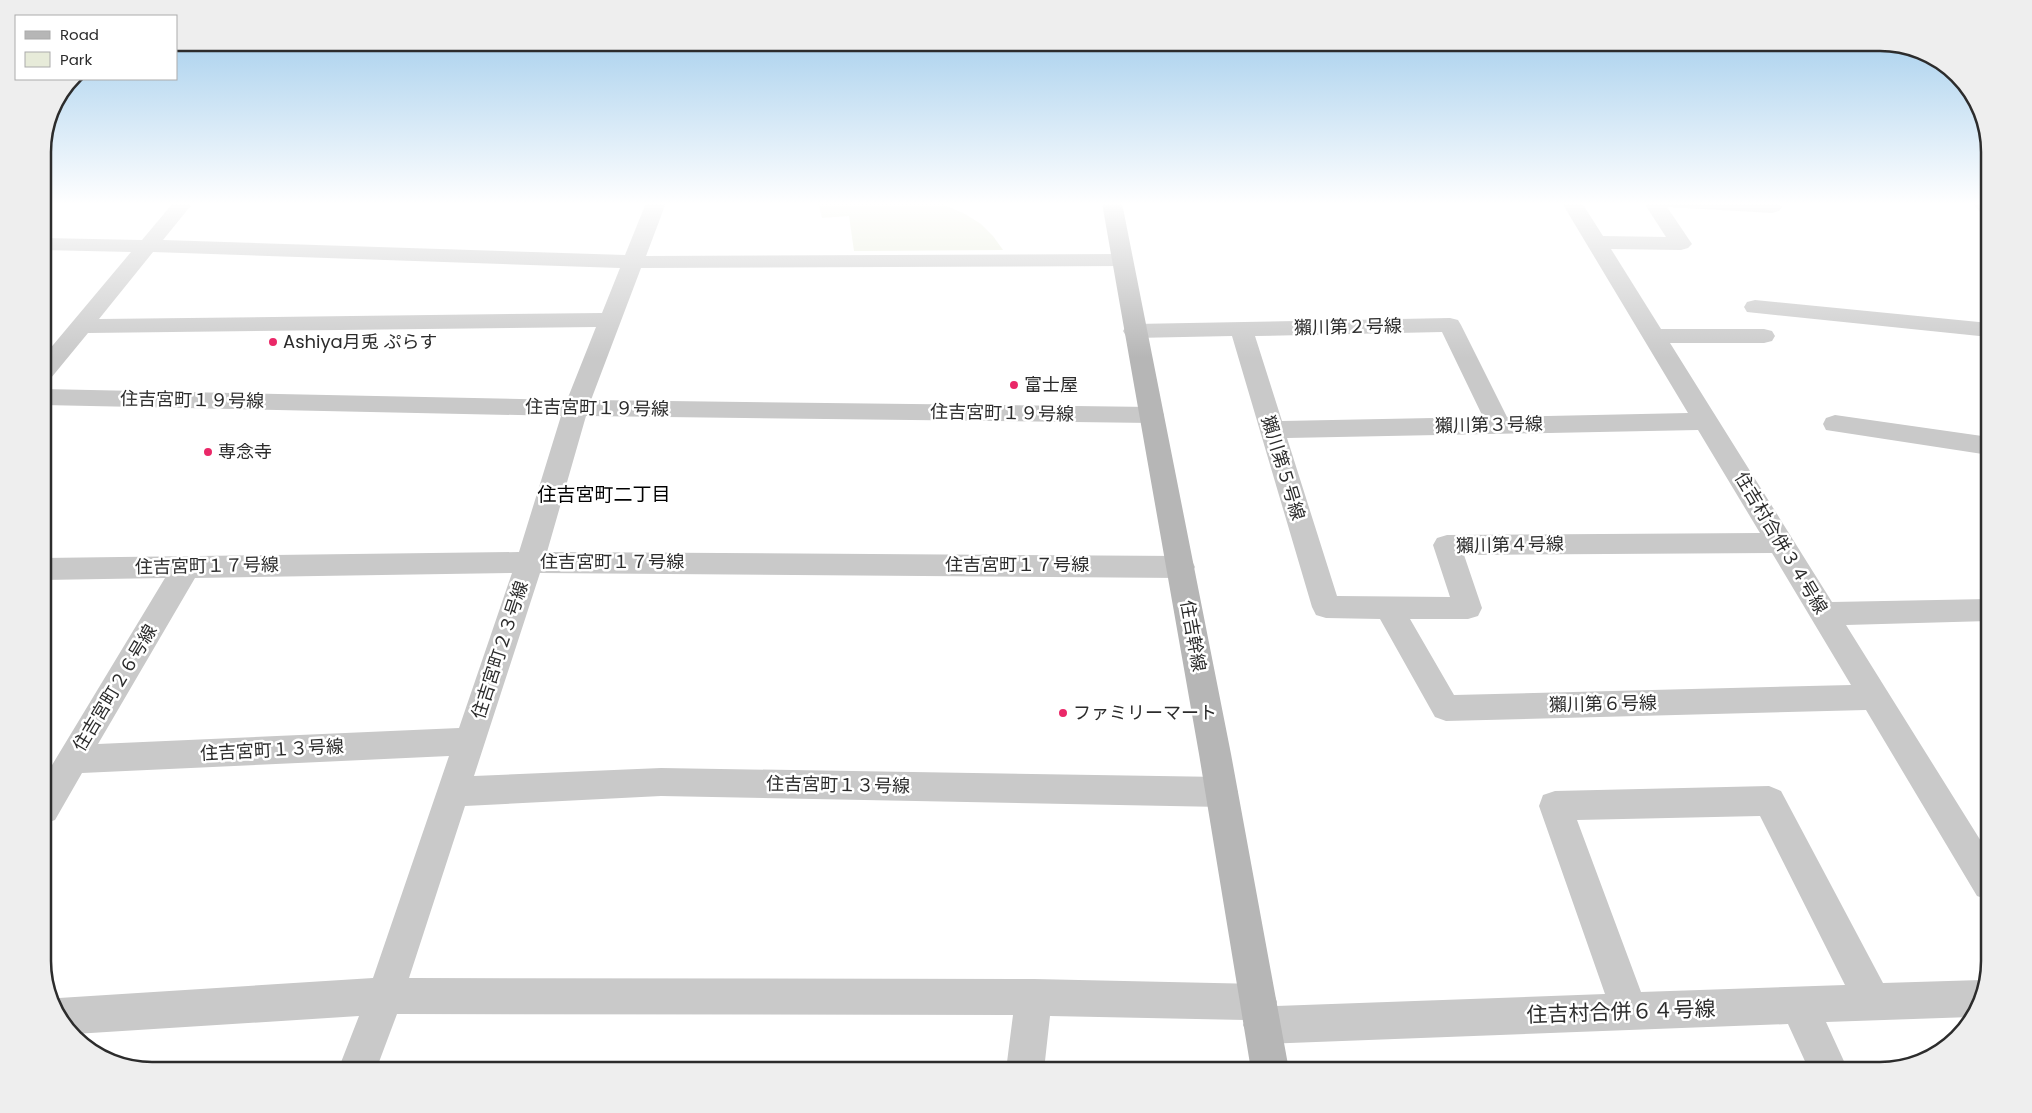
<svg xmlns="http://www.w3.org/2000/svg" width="2032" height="1113" font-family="Poppins,'Noto Sans JP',sans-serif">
	<rect width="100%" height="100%" fill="#fff"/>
	<!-- green -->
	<path fill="#e7ebd9" d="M 818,203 L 940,203 L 965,214 L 981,224 L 993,236 L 1003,250 L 854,251 L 849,216 L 822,218 Z"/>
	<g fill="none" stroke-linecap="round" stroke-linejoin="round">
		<!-- street -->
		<g fill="#c9c9c9" fill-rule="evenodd">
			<path d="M 173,203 L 193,203 L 163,240 L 625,255 L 646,203 L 666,203 L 646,256 L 1122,254 L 1130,255 L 1133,260 L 1130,265 L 1122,266 L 641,268 L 591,400 L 1152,407 L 1161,409 L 1164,415 L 1161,421 L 1152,423 L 586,416 L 547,552 L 1181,556 L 1191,559 L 1195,567 L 1191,575 L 1181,578 L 540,573 L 474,776 L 661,768 L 1222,777 L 1233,782 L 1238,792 L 1233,802 L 1222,807 L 661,796 L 465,806 L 409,978 L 1034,979 L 1259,984 L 1272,989 L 1277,1002 L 1276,1006 L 1605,994 L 1539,806 L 1543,795 L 1555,791 L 1769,786 L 1781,791 L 1883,983 L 1981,980 L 1985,981 L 1978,1010 L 1971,1017 L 1826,1022 L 1848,1070 L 1809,1070 L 1788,1024 L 1262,1044 L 1249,1038 L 1243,1025 L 1245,1020 L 1050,1016 L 1044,1070 L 1006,1070 L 1013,1015 L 397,1014 L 376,1070 L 338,1070 L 359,1016 L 75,1034 L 61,1022 L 54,1001 L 59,998 L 373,978 L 449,756 L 82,773 L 55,820 L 43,824 L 43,780 L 165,578 L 43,580 L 43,558 L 519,552 L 561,416 L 43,405 L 43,389 L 567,400 L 596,327 L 88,333 L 51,378 L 43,380 L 43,357 L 131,252 L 43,250 L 43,238 L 142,240 ZM 153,252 L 620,268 L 602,313 L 99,319 ZM 512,573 L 459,728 L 98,744 L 195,578 ZM 1760,816 L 1845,985 L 1641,992 L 1577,820 Z"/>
			<path d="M 1562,203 L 1582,203 L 1603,236 L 1666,237 L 1644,203 L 1779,203 L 1782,207 L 1779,211 L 1772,213 L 1667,207 L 1692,244 L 1688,248 L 1681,250 L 1611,249 L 1661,329 L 1764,329 L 1772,331 L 1775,336 L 1772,341 L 1764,343 L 1670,343 L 1832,602 L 1989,599 L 1989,621 L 1846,625 L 1989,854 L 1989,900 L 1977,896 L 1866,710 L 1446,721 L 1435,717 L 1380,619 L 1326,618 L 1316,615 L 1312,607 L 1232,336 L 1134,338 L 1126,336 L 1123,331 L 1126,326 L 1134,324 L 1450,318 L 1458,320 L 1461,325 L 1507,417 L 1688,413 ZM 1442,332 L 1483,417 L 1282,421 L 1255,336 ZM 1698,430 L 1760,533 L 1447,535 L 1437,538 L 1433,545 L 1450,597 L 1337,596 L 1287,438 ZM 1772,553 L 1851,685 L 1454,695 L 1410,619 L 1468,619 L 1478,616 L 1482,608 L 1464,555 Z"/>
			<path d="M 1972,203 L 1989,203 L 1989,216 L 1982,214 Z"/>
			<path d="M 1755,300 L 1989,323 L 1989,337 L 1747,312 L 1744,307 L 1747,302 Z"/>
			<path d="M 1835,415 L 1989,437 L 1989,455 L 1826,430 L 1823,424 L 1826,418 Z"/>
		</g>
		<!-- secondary -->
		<path fill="#b6b6b6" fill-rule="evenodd" d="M 1102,203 L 1122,203 L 1231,754 L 1289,1070 L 1251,1070 L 1199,754 Z"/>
	</g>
	<!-- sky -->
	<linearGradient id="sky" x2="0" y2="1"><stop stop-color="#99c8ea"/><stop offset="0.57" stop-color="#fff"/><stop offset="1" stop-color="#fff" stop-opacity="0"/></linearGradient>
	<rect width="2032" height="358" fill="url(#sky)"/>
	<!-- markers -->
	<g fill="#ea2868" stroke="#fff" stroke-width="2">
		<circle cx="273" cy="342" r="5"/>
		<circle cx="1014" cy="385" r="5"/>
		<circle cx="208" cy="452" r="5"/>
		<circle cx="1063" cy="713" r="5"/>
	</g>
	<g text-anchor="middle" stroke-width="5" stroke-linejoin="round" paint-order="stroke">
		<!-- street labels -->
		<g font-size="18" fill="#2c2c2c" stroke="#fff">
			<text transform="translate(1348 327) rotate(-1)" y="6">獺川第２号線</text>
			<text transform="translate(192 400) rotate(1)" y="6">住吉宮町１９号線</text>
			<text transform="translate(597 408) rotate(1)" y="6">住吉宮町１９号線</text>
			<text transform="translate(1002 413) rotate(1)" y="6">住吉宮町１９号線</text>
			<text transform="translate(1489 425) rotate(-1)" y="6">獺川第３号線</text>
			<text transform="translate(1283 468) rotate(73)" y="6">獺川第５号線</text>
			<text transform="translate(1781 543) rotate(59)" y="6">住吉村合併３４号線</text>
			<text transform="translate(1510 545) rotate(-1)" y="6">獺川第４号線</text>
			<text x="612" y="568">住吉宮町１７号線</text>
			<text x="1017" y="571">住吉宮町１７号線</text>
			<text transform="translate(207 566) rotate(-1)" y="6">住吉宮町１７号線</text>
			<text transform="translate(1193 636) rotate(80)" y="6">住吉幹線</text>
			<text transform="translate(500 650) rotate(-72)" y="6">住吉宮町２３号線</text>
			<text transform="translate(115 688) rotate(-59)" y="6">住吉宮町２６号線</text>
			<text transform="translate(1603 704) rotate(-1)" y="6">獺川第６号線</text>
			<text transform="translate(272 750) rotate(-3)" y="6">住吉宮町１３号線</text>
			<text transform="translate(838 785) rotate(1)" y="6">住吉宮町１３号線</text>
		</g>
		<!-- poi labels -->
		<g font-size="18" fill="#2c2c2c" stroke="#fff" text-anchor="start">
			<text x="283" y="348">Ashiya月兎 ぷらす</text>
			<text x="1024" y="391">富士屋</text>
			<text x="218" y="458">専念寺</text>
			<text x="1073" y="719">ファミリーマート</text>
		</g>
		<!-- neighbourhood labels -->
		<g font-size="19" fill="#000" stroke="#fff">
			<text x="604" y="501">住吉宮町二丁目</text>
		</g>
		<!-- near-street labels -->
		<g font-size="21" fill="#2c2c2c" stroke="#fff">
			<text transform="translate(1621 1012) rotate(-2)" y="7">住吉村合併６４号線</text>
		</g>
	</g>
	<!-- crop -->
	<path d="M0 0H2032V1113H0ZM152 51H1880A101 101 0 0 1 1981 152V961A101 101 0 0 1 1880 1062H152A101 101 0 0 1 51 961V152A101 101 0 0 1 152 51Z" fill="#eee" fill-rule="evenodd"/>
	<path fill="none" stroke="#2c2c2c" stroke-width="2.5" d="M152 51H1880A101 101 0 0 1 1981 152V961A101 101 0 0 1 1880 1062H152A101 101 0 0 1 51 961V152A101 101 0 0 1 152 51Z"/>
	<!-- legend -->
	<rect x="15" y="15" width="162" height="65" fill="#ffffff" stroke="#ababab"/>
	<rect x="25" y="31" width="25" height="8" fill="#b6b6b6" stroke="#ababab"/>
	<text x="60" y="40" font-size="15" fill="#2c2c2c">Road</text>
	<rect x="25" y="52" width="25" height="15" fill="#e7ebd9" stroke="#ababab"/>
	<text x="60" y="65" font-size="15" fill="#2c2c2c">Park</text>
</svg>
